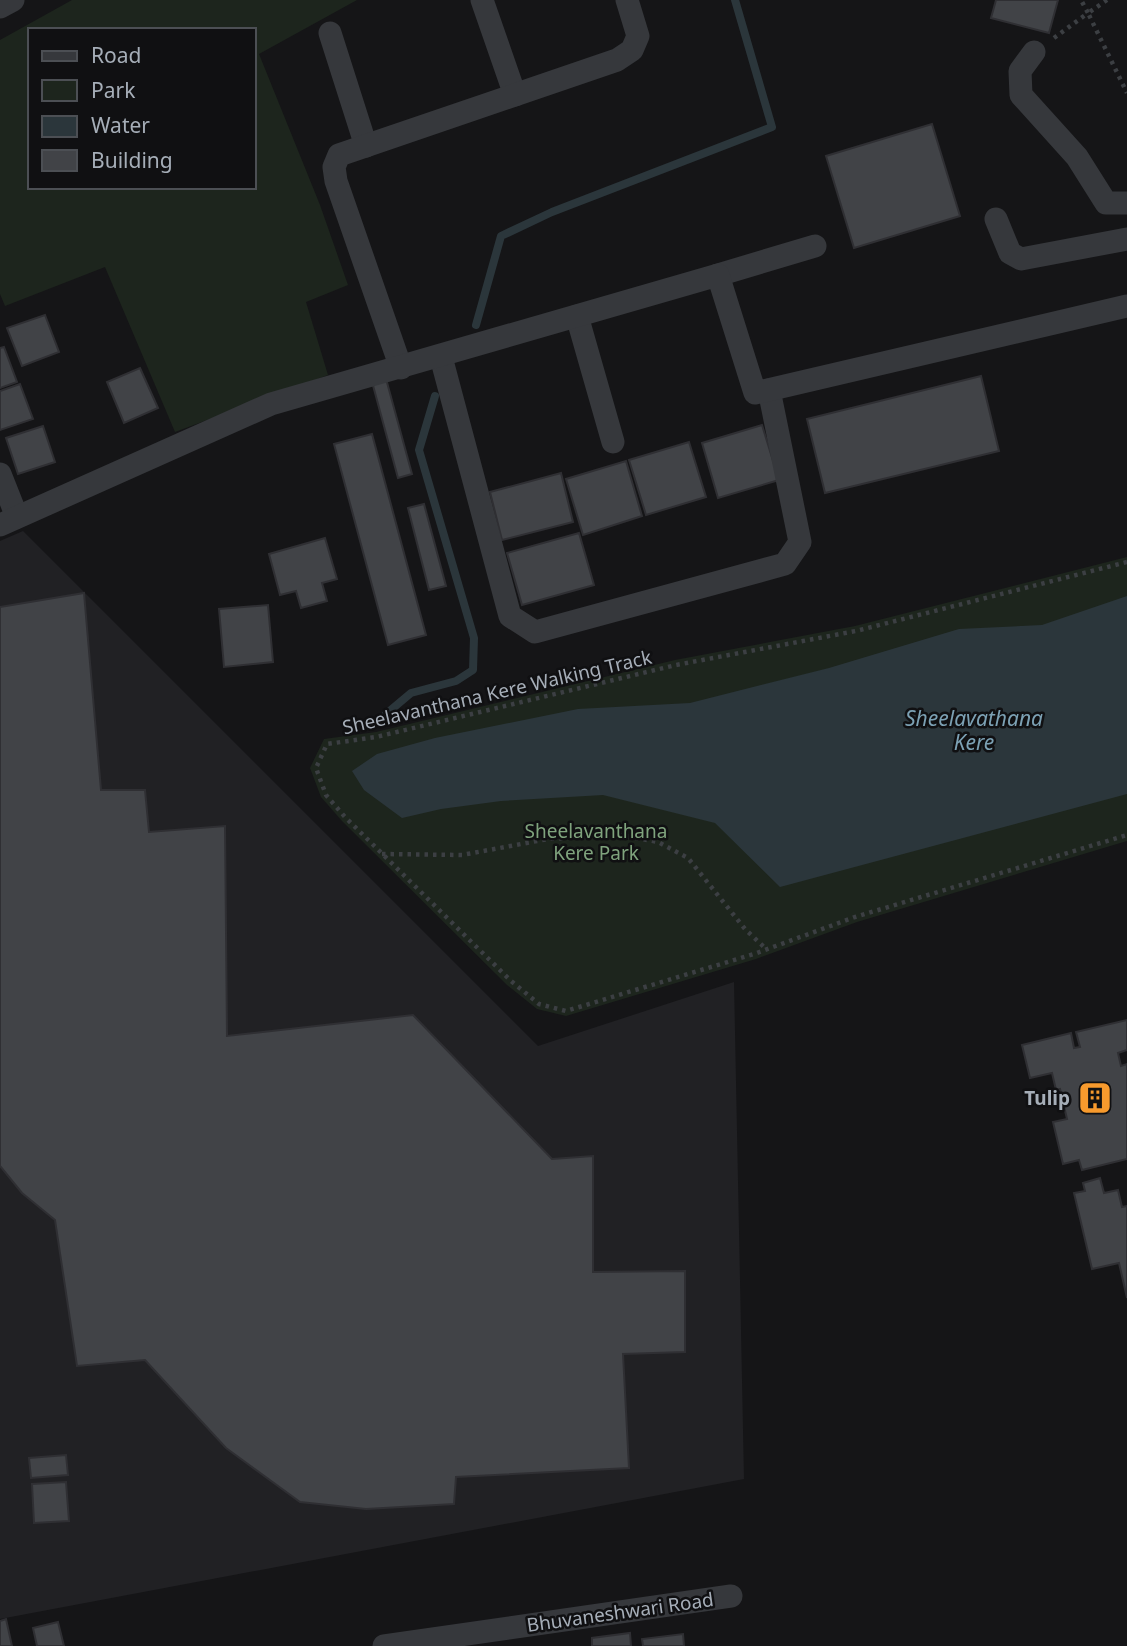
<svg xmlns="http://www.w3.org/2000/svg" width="1127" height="1646" font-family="'Noto Sans',sans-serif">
	<rect width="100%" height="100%" fill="#151517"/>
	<!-- built -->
	<path fill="#212124" d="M 23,531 L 538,1046 L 734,982 L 744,1479 L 0,1619 L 0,541 Z"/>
	<!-- green -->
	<g fill="#1d251d" fill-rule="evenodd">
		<path d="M 72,0 L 357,0 L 259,54 L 320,205 L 348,285 L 306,302 L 328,375 L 175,432 L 105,267 L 5,306 L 0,294 L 0,40 ZM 30,30 L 254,30 L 254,187 L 30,187 Z"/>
		<path d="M 1127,557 L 1127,841 L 857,922 L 756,959 L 566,1016 L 537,1009 L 507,985 L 342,821 L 321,797 L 310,768 L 324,739 L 376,732 L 675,660 L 855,626 Z"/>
	</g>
	<!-- water -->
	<path fill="#2b363b" d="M 1127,596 L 1127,794 L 780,887 L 715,823 L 603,795 L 501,801 L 441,809 L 402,818 L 364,790 L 352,771 L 377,754 L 435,738 L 578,709 L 690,703 L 829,668 L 959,629 L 1042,625 Z"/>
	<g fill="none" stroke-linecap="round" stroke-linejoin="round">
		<!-- stream -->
		<g stroke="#2b363b" stroke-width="8">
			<path d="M 476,325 L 501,236 L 552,212 L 772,127 L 735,0"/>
			<path d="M 386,714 L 411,693 L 456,681 L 473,670 L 474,638 L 419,450 L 435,396"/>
		</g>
	</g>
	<!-- building -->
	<g fill="#414347" stroke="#2f2f33" stroke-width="2">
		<path d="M 996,0 L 1058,0 L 1049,33 L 991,18 Z"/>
		<path d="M 932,124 L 960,216 L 854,248 L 826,156 Z"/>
		<path d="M 45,315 L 59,352 L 22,366 L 7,328 Z"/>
		<path d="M 4,347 L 17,382 L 0,388 L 0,348 Z"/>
		<path d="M 140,368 L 158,408 L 124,423 L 107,382 Z"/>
		<path d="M 385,375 L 412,474 L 398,478 L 371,378 Z"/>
		<path d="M 981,376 L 999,451 L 825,493 L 807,419 Z"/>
		<path d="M 20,384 L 33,419 L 0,430 L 0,391 Z"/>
		<path d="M 762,425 L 779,480 L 718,498 L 702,443 Z"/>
		<path d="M 43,426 L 55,462 L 18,474 L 6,438 Z"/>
		<path d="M 372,434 L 426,635 L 388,645 L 334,444 Z"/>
		<path d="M 689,442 L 706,497 L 646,515 L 629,460 Z"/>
		<path d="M 626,461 L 642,516 L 583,535 L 566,479 Z"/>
		<path d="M 561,473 L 573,522 L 502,540 L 490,492 Z"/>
		<path d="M 424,504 L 446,586 L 429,590 L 408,508 Z"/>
		<path d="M 579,533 L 594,585 L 522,605 L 507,553 Z"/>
		<path d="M 325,538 L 337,579 L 322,583 L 327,601 L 301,608 L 296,591 L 280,595 L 269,554 Z"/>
		<path d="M 84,593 L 101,790 L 145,790 L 149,832 L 225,826 L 227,1036 L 413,1015 L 552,1159 L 593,1156 L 593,1272 L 685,1271 L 685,1352 L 623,1354 L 629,1468 L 456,1477 L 454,1504 L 366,1509 L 300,1502 L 226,1448 L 145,1360 L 77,1366 L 55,1220 L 22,1193 L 0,1166 L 0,607 Z"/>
		<path d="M 268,605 L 273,662 L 224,667 L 219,609 Z"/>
		<path d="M 1127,1020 L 1127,1050 L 1118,1053 L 1121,1066 L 1127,1064 L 1127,1159 L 1082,1170 L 1079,1160 L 1063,1164 L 1053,1122 L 1067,1119 L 1060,1089 L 1056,1090 L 1052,1073 L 1030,1078 L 1022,1045 L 1071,1033 L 1074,1048 L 1080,1047 L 1076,1032 Z"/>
		<path d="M 1100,1178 L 1104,1193 L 1118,1190 L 1122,1207 L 1127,1206 L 1127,1298 L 1119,1263 L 1092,1269 L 1074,1193 L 1085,1191 L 1083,1183 Z"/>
		<path d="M 66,1455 L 68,1475 L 31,1478 L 29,1458 Z"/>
		<path d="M 66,1482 L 69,1521 L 34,1523 L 32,1484 Z"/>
		<path d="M 6,1619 L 12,1646 L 0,1646 L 0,1621 Z"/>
		<path d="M 58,1622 L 64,1646 L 37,1646 L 33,1628 Z"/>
		<path d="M 630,1633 L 631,1646 L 592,1646 L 592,1638 Z"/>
		<path d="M 683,1634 L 684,1646 L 643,1646 L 642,1639 Z"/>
	</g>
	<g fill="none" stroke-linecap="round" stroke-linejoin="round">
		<!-- path -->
		<g stroke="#3c3f43" stroke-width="4.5" stroke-dasharray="3.5 5" stroke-linecap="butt">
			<path d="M 1107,0 L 1088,13 L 1127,93"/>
			<path d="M 1054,38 L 1088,13 L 1081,0"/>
			<path d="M 1127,562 L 856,631 L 676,665 L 376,737 L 327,744 L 316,768 L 326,795 L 345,817 L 511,981 L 539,1004 L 566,1011 L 754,954 L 855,917 L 1127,835"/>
			<path d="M 382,854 L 462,855 L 548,839 L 620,835 L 658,842 L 688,858 L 745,929 L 766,949"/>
		</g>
		<!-- minor -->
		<g stroke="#36383c" stroke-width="23">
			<path d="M 482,0 L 515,95"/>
			<path d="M 0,7 L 13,0"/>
			<path d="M 330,33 L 366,146"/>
			<path d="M 1034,52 L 1020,71 L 1021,95 L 1077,157 L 1106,203 L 1127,203"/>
			<path d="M 996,219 L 1010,253 L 1021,259 L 1127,239"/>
			<path d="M 718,275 L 815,246"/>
			<path d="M 577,316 L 613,442"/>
			<path d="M 441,357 L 510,616 L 535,632 L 785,564 L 800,542 L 769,390"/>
			<path d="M 401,368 L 336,181 L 334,167 L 339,155 L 617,60 L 632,50 L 638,36 L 627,0"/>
			<path d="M 0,474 L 17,517"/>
			<path d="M 0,525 L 271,404 L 718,275 L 755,393 L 1127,306"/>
			<path d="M 384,1646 L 731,1596"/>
		</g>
	</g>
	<!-- icons -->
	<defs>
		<symbol id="building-square" viewBox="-11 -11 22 22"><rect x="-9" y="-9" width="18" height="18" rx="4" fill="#f79a2d" stroke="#101012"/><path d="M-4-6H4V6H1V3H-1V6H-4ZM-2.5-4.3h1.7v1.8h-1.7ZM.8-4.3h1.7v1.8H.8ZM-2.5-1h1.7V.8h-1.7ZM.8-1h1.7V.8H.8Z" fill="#111"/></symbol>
	</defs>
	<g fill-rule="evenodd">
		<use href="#building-square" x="1076" y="1079" width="38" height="38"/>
	</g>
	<g text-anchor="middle" stroke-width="5" stroke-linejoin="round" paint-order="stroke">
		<!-- street labels -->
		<g font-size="19" fill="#a6aeb8" stroke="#101012">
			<text transform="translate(497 692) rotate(-13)" y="7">Sheelavanthana Kere Walking Track</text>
			<text transform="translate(620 1612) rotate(-8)" y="7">Bhuvaneshwari Road</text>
		</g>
		<!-- park labels -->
		<g font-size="19" fill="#7fa37d" stroke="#101012">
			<text x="596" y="838">Sheelavanthana<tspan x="596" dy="22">Kere Park</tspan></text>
		</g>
		<!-- poi labels -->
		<g font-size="19" font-weight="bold" fill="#a6aeb8" stroke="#101012" text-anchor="end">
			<text x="1070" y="1105">Tulip</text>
		</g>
		<!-- water labels -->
		<g font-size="21" font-style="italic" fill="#7ca1b4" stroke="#101012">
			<text x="974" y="726">Sheelavathana<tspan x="974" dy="24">Kere</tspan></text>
		</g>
	</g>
	<!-- legend -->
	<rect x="28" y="28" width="228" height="161" fill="#101012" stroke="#4c4f54" stroke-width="2"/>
	<rect x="42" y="51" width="35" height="10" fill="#36383c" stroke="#4c4f54" stroke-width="2"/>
	<text x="91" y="63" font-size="21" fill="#a6aeb8">Road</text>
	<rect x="42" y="80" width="35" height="21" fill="#1d251d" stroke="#4c4f54" stroke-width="2"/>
	<text x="91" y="98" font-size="21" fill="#a6aeb8">Park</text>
	<rect x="42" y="116" width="35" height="21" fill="#2b363b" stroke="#4c4f54" stroke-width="2"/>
	<text x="91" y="133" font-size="21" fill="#a6aeb8">Water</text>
	<rect x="42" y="150" width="35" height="21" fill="#414347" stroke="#4c4f54" stroke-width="2"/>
	<text x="91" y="168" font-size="21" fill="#a6aeb8">Building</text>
</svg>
